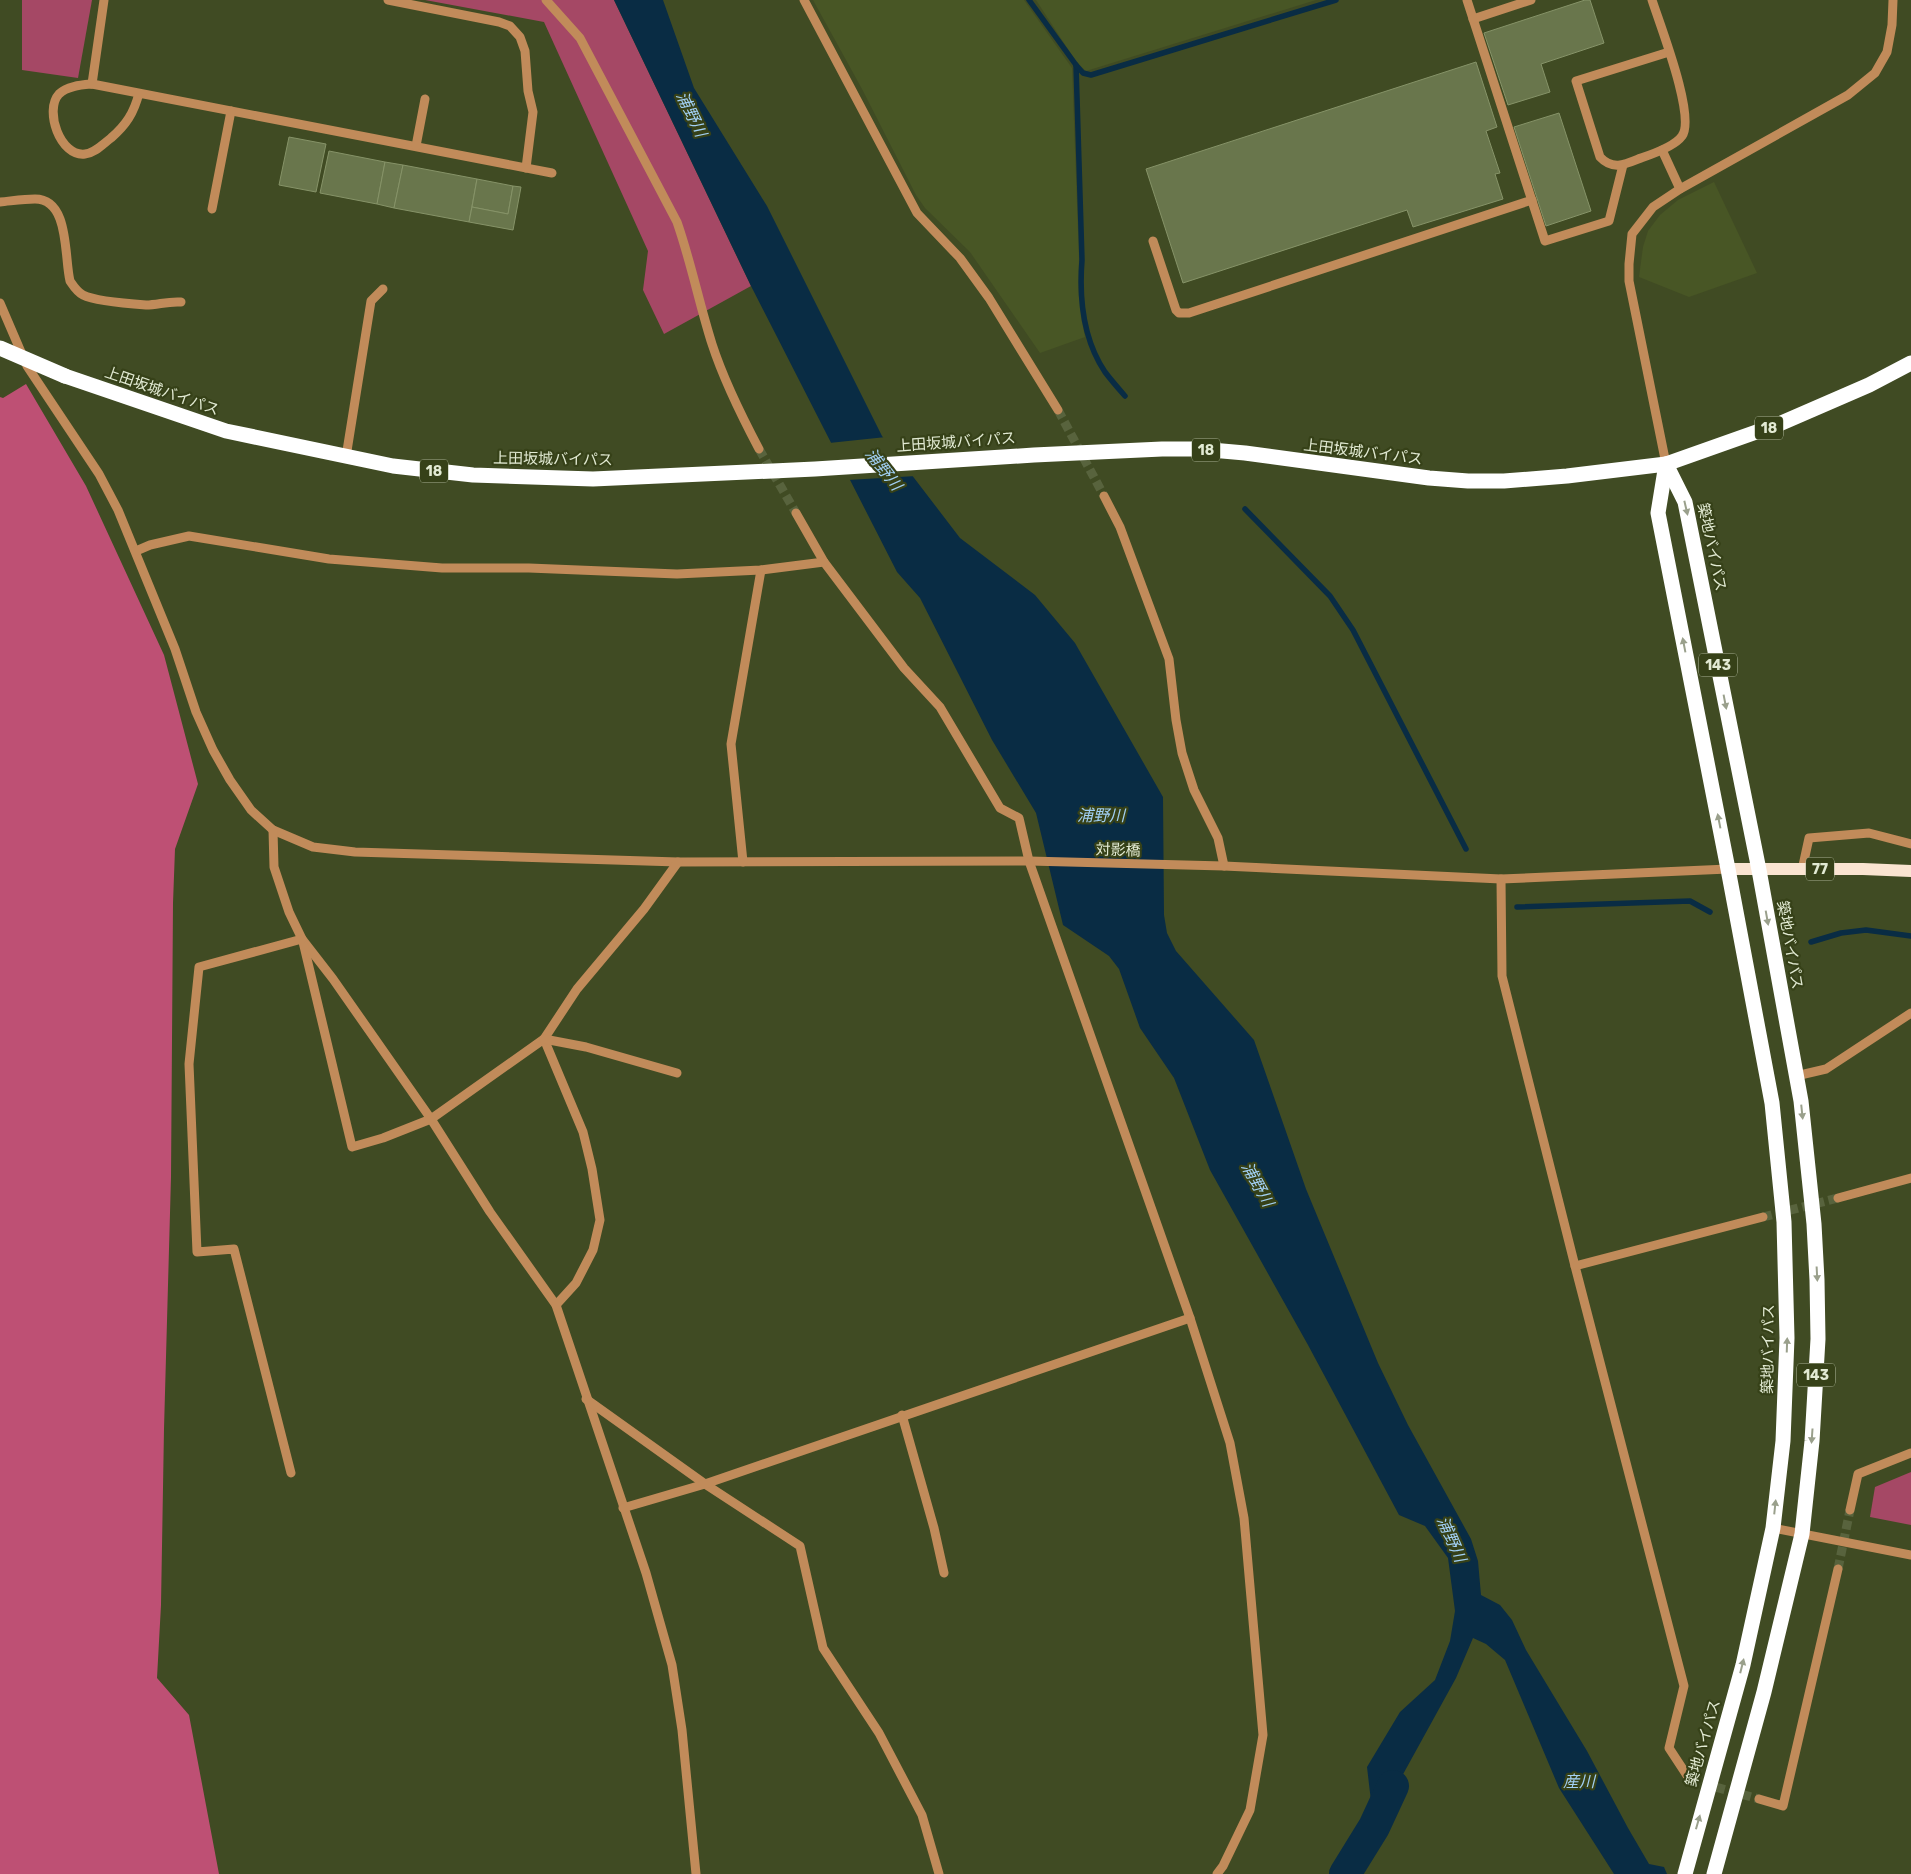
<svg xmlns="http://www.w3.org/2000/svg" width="1911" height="1874" font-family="Rubik,'Noto Sans JP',sans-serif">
	<rect width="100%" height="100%" fill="#404b23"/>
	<!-- built -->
	<g fill="#485625">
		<path d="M 813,0 L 1024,0 L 1072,68 L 1079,258 L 1078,287 L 1081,317 L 1085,337 L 1040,353 L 970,252 L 925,208 L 916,195 L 862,89 Z"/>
		<path d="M 1036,0 L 1316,0 L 1086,71 L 1077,63 Z"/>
		<path d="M 1714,182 L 1757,273 L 1689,297 L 1639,277 L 1643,247 L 1648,231 L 1660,215 L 1678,200 Z"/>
	</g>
	<!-- green -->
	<g fill="#a54865">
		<path d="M 22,0 L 92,0 L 78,78 L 22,70 Z"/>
		<path d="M 425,0 L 614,0 L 751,286 L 664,334 L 643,290 L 648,251 L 544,22 Z"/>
		<path d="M 1911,1472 L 1911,1525 L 1870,1517 L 1875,1487 Z"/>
	</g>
	<!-- forest -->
	<path fill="#be5074" d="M 26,384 L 86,486 L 164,655 L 198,784 L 175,849 L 173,903 L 171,1177 L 164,1429 L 161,1605 L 157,1678 L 189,1715 L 219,1874 L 0,1874 L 0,397 L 3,398 Z"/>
	<!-- water -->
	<path fill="#092c44" d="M 614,0 L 663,0 L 694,88 L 767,206 L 882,436 L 960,538 L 1035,595 L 1075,643 L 1163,797 L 1164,915 L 1167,933 L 1176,951 L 1254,1040 L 1306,1189 L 1378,1363 L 1408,1425 L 1471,1539 L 1478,1561 L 1481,1595 L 1500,1605 L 1512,1620 L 1526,1650 L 1587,1751 L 1628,1828 L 1649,1864 L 1664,1867 L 1667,1874 L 1614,1874 L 1559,1788 L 1505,1660 L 1486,1644 L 1473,1638 L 1456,1678 L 1374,1827 L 1367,1767 L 1400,1712 L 1435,1680 L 1450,1641 L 1455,1611 L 1448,1558 L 1425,1526 L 1399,1515 L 1308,1345 L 1210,1170 L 1174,1078 L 1140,1028 L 1119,969 L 1109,956 L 1063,925 L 1036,813 L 992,740 L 920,598 L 897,572 L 751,286 Z"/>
	<!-- pier -->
	<path fill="#404b23" d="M 886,437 L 916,476 L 848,480 L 829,443 Z"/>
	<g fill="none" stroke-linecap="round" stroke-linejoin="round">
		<!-- stream -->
		<g stroke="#092c44" stroke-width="5.5">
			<path d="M 1029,0 L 1076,65 L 1082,260 C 1079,298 1083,339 1105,372 C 1111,380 1118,388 1125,396"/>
			<path d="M 1076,65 L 1083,73 L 1091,75 L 1336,0"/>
			<path d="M 1245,509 L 1330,596 L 1353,630 L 1466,849"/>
			<path d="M 1517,907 L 1690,901 L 1710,912"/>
			<path d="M 1811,942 L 1841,933 L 1866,930 L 1911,936"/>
		</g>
		<!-- river -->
		<path stroke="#092c44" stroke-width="32" d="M 1345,1874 L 1374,1827 L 1393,1786"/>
	</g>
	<!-- building -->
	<g fill="#69764c" stroke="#869368">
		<path d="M 1585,0 L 1590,0 L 1604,43 L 1541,64 L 1550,92 L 1508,105 L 1484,33 Z"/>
		<path d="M 1476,62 L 1497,127 L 1486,131 L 1500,173 L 1495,174 L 1503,199 L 1413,227 L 1407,210 L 1183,283 L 1146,169 Z"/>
		<path d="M 1559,113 L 1591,211 L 1546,226 L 1514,127 Z"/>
		<path d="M 289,137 L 326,144 L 316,192 L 279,185 Z"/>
		<path d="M 329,151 L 385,162 L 377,204 L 320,193 Z"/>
		<path d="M 385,162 L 403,165 L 394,208 L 377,204 Z"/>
		<path d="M 403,165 L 477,179 L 469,222 L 394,208 Z"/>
		<path d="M 477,179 L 513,186 L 508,214 L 472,207 Z"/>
		<path d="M 513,186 L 521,187 L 513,230 L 469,222 L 472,207 L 508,214 Z"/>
	</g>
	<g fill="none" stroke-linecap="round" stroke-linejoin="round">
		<!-- minor-tunnel -->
		<g stroke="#58633d" stroke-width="9" stroke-dasharray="9 4.5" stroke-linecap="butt">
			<path d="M 1058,410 L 1104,496"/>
			<path d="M 759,449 L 796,513"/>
			<path d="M 1763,1217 L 1838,1198"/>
			<path d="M 1838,1569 L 1850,1510"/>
			<path d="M 1690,1780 L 1759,1799"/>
		</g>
		<!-- minor -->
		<g stroke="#c18b5a" stroke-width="9">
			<path d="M 388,0 L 499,22 L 510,26 L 520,37 L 525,51 L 528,91 L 533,112 L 526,168"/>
			<path d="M 546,0 L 580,38 L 677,222 C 691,262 699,303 712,344 C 724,381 741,415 759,449"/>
			<path d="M 804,0 L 917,213 L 960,258 L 989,298 L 1058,410"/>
			<path d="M 1467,0 L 1545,241 L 1609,221 L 1623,165"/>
			<path d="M 1652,0 C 1660,25 1696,117 1682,136 C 1675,146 1653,154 1641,158 C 1626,164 1613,171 1600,157 L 1576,81 L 1669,52"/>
			<path d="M 1473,19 L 1531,0"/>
			<path d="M 92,84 L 104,0"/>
			<path d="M 139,93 C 134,113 126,125 111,138 C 103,144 95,153 85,154 C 60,157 44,110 59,94 C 67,86 81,85 92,84 L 552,173"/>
			<path d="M 416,146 L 425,99"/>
			<path d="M 1662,150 L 1680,189"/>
			<path d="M 0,202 C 11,201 24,199 35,199 C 70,199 64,257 70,281 C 74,287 77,292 83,295 C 95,301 132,304 146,305 C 158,305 167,301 181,302"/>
			<path d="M 212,209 L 231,111"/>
			<path d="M 1153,241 L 1176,310 L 1179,313 L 1189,313 L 1532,200"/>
			<path d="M 0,303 L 27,366 L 99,474 L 118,510 L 175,649 L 196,712 L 213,750 L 230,780 L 251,810 L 273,830 L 313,847 L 355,852 L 678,862 L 1029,861 L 1224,866 L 1501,879 L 1728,869"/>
			<path d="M 346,457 L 371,301 L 383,289"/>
			<path d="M 1666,464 L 1629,281 L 1629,264 L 1632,234 L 1653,207 L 1680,189 L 1848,95 L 1875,73 L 1887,52 L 1892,25 L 1893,0"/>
			<path d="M 1104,496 L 1120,527 L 1169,659 L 1176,720 L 1182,753 L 1194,790 L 1218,838 L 1224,866"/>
			<path d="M 796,513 L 824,562 L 904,668 L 940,707 L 1000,808 L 1019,818 L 1029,861 L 1190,1318 L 1230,1443 L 1244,1518 L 1263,1735 L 1250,1810 L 1223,1866 L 1217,1874"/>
			<path d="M 136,551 L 150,545 L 189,536 L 329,559 L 442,568 L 529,568 L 677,574 L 761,570 L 824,562"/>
			<path d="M 273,830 L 274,867 L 289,912 L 302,939 L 333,979 L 431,1119 L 490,1212 L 556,1305 L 646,1573 L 672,1665 L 682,1730 L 696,1874"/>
			<path d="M 743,862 L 731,744 L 761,570"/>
			<path d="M 1802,870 L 1809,838 L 1869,833 L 1911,844"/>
			<path d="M 1501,879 L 1502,976 L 1575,1266 L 1684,1686 L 1669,1748 L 1690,1780"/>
			<path d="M 303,942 L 352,1147 L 383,1138 L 431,1119 L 544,1039 L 577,989 L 644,909 L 678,862"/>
			<path d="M 544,1039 L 583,1132 L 592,1169 L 600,1220 L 593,1250 L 576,1283 L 556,1305"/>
			<path d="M 544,1039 L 586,1047 L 677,1073"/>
			<path d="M 1796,1076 L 1826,1069 L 1911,1013"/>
			<path d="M 1838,1198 L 1911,1178"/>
			<path d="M 1575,1266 L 1763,1217"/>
			<path d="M 586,1399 L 705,1484 L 800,1546 L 823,1648 L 879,1733 L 922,1815 L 939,1874"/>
			<path d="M 902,1415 L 934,1528 L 944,1573"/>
			<path d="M 291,1473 L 234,1249 L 197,1252 L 189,1064 L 199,967 L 302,939"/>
			<path d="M 623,1508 L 705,1484 L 1190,1318"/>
			<path d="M 1850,1510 L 1858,1474 L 1911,1453"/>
			<path d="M 1773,1528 L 1911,1555"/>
			<path d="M 1759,1799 L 1783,1806 L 1838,1569"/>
		</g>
		<!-- major -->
		<path stroke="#fae4d1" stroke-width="12" d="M 1728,869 L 1863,869 L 1911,871"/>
		<!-- highway -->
		<g stroke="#fff" stroke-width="15">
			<path d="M 65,376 L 226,431 L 393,466 L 473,475 L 593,479 L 815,469 L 1034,455 L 1162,449 L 1200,449 L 1245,453 L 1429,478 L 1468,481 L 1504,481 L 1567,476 L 1666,464 L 1779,424 L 1869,385 L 1911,363"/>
			<path d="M 1666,464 L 1685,502 L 1759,870 L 1801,1101 L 1814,1224 L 1817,1280 L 1818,1339 L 1812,1441 L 1802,1534 L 1764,1692 L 1714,1874"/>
			<path d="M 1666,464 L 1658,513 L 1728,869 L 1772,1103 L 1784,1222 L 1787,1338 L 1783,1441 L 1773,1528 L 1743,1665 L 1685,1874"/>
		</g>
		<!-- highway-bridge -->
		<path stroke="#fff" stroke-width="15" d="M 0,348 L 65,376"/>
	</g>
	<!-- one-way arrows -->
	<defs><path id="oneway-solid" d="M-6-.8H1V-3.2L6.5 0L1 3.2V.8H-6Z" transform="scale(1.25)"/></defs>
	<g fill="#9aa08c">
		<use href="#oneway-solid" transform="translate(1686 508) rotate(77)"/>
		<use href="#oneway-solid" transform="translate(1684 645) rotate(-101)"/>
		<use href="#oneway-solid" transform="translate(1725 702) rotate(79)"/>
		<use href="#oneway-solid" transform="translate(1719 821) rotate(-101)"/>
		<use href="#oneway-solid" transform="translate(1767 918) rotate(80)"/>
		<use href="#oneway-solid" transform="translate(1802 1112) rotate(84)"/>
		<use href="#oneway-solid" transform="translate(1817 1274) rotate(87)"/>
		<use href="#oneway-solid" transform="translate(1787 1345) rotate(-88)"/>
		<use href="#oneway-solid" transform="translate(1812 1436) rotate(94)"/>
		<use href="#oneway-solid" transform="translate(1775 1507) rotate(-84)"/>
		<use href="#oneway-solid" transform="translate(1742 1666) rotate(-76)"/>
		<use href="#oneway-solid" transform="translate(1698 1822) rotate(-74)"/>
	</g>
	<g text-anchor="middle" stroke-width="4.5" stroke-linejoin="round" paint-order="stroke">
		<!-- shield labels -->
		<g fill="#364118" stroke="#aeb79b" stroke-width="1">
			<rect x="1755" y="416.5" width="28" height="23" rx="4"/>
			<rect x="1192" y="438.5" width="28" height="23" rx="4"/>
			<rect x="420" y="459.5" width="28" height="23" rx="4"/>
			<rect x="1699" y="653.5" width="38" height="23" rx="4"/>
			<rect x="1806" y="857.5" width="28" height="23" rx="4"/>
			<rect x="1797" y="1363.5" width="38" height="23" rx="4"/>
		</g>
		<g font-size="14" font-weight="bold" fill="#e2ead3">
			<text x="1769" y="433">18</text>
			<text x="1206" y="455">18</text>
			<text x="434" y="476">18</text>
			<text x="1718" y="670">143</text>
			<text x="1820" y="874">77</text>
			<text x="1816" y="1380">143</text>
		</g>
		<!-- street labels -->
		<g font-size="15" fill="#e2ead3" stroke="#364118">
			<text transform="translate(162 391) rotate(19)" y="5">上田坂城バイパス</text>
			<text transform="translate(956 442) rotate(-4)" y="5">上田坂城バイパス</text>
			<text transform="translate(1363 452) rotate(7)" y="5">上田坂城バイパス</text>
			<text transform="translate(553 459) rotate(1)" y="5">上田坂城バイパス</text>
			<text transform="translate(1712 547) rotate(78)" y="5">築地バイパス</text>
			<text transform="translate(1118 850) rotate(1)" y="5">対影橋</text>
			<text transform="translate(1790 945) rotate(80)" y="5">築地バイパス</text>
			<text transform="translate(1768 1349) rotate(-89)" y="5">築地バイパス</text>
			<text transform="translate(1703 1743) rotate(-74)" y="5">築地バイパス</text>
		</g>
		<!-- water labels -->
		<g font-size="16" font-style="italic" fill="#a2d0f4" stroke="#364118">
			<text transform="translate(692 114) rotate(64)" y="6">浦野川</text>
			<text transform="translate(884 469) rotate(52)" y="6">浦野川</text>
			<text x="1101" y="821">浦野川</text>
			<text transform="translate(1258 1184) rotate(61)" y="6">浦野川</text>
			<text transform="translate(1452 1539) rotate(66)" y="6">浦野川</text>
			<text x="1579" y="1787">産川</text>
		</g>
	</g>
</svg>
